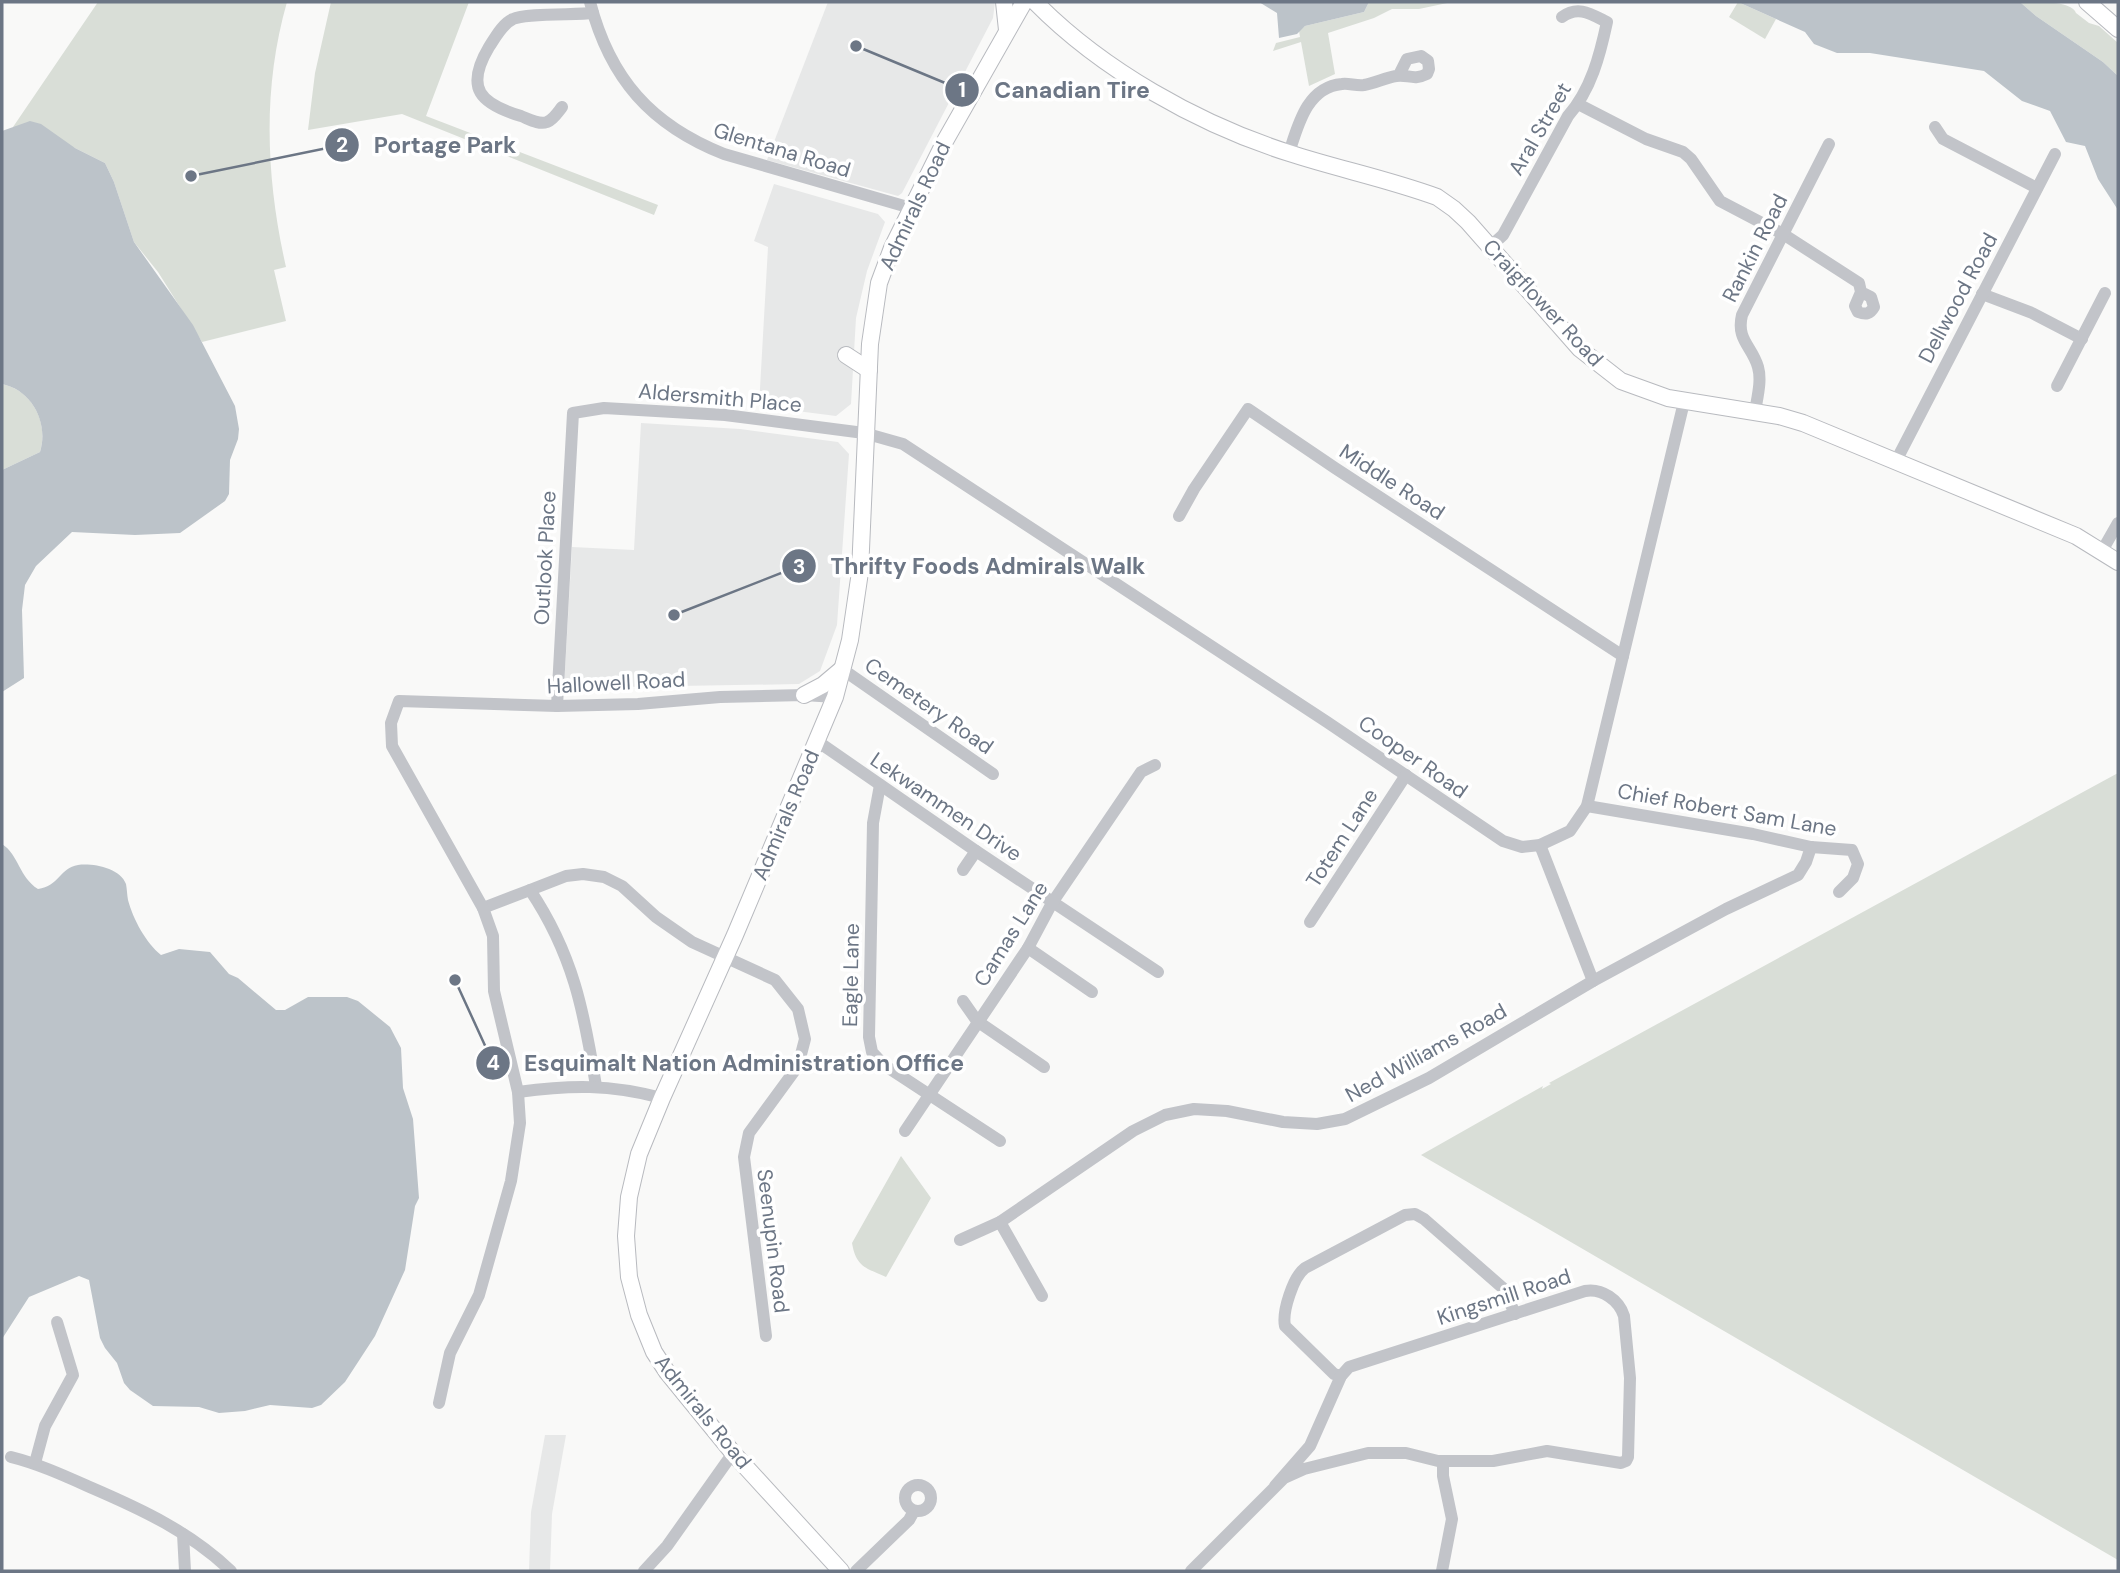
<svg xmlns="http://www.w3.org/2000/svg" width="2120" height="1573" font-family="'DM Sans',sans-serif">
	<rect width="100%" height="100%" fill="#f9f9f8"/>
	<!-- built -->
	<g fill="#e7e8e8">
		<path d="M 828,2 L 995,2 L 993,18 L 902,193 L 898,196 L 767,160 Z"/>
		<path d="M 774,184 L 878,214 L 885,222 L 867,271 L 856,318 L 851,404 L 836,416 L 759,406 L 768,247 L 754,241 Z"/>
		<path d="M 641,423 L 740,429 L 838,442 L 849,454 L 837,625 L 820,671 L 799,684 L 564,688 L 572,547 L 634,550 Z"/>
		<path d="M 545,1435 L 566,1435 L 552,1514 L 550,1571 L 529,1571 L 531,1512 Z"/>
	</g>
	<!-- green -->
	<g fill="#d9ded7">
		<path d="M 98,2 L 287,2 C 262,89 266,179 286,267 L 274,270 L 286,321 L 202,342 L 158,272 L 134,242 L 114,182 L 105,163 L 75,148 L 13,127 Z"/>
		<path d="M 331,2 L 469,2 L 426,116 L 658,205 L 654,215 L 402,114 L 308,130 L 315,73 Z"/>
		<path d="M 1369,2 L 1452,2 L 1419,9 L 1392,9 L 1374,18 L 1328,33 L 1335,74 L 1309,86 L 1301,42 L 1273,51 L 1276,43 L 1300,37 L 1299,31 L 1305,26 L 1364,12 Z"/>
		<path d="M 1738,2 L 1776,19 L 1765,39 L 1729,17 Z"/>
		<path d="M 2020,2 C 2036,2 2072,0 2076,13 L 2089,23 L 2099,26 L 2118,43 L 2118,76 L 2103,62 L 2036,16 Z"/>
		<path d="M 2,384 C 32,390 49,423 40,452 L 2,470 Z"/>
		<path d="M 2118,773 L 2118,1560 L 1421,1155 L 1543,1086 L 1542,1089 L 1551,1084 L 1549,1083 Z"/>
		<path d="M 901,1156 L 931,1198 L 886,1277 C 866,1268 856,1267 852,1243 Z"/>
	</g>
	<!-- water -->
	<g fill="#bcc3c9">
		<path d="M 1259,2 L 1369,2 L 1364,12 L 1305,26 L 1297,34 L 1279,38 L 1277,13 Z"/>
		<path d="M 1738,2 L 2020,2 L 2036,16 L 2103,62 L 2118,76 L 2118,210 L 2098,179 L 2085,146 L 2066,142 L 2050,111 L 2022,101 L 1984,71 L 1870,53 L 1837,53 L 1814,44 L 1805,32 Z"/>
		<path d="M 30,121 L 41,124 L 75,148 L 105,163 L 114,182 L 134,242 L 193,325 L 235,406 L 239,429 L 238,439 L 230,460 L 229,494 L 225,501 L 180,533 L 135,535 L 72,532 L 36,566 L 25,585 L 22,610 L 24,678 L 2,692 L 2,470 L 40,452 C 49,423 32,390 2,384 L 2,131 Z"/>
		<path d="M 2,844 C 19,855 19,877 38,889 C 59,886 60,868 78,865 C 93,863 120,868 126,884 C 127,889 127,895 128,900 C 133,919 146,943 161,955 L 179,949 L 210,952 L 229,974 L 238,978 L 276,1010 L 285,1010 L 308,997 L 347,997 L 358,1001 L 390,1027 L 401,1048 L 403,1088 L 413,1119 L 419,1198 L 415,1206 L 405,1270 L 375,1336 L 345,1382 L 321,1405 L 312,1408 L 270,1405 L 245,1411 L 219,1413 L 199,1407 L 153,1406 L 130,1390 L 124,1383 L 117,1363 L 105,1348 L 100,1338 L 89,1280 L 79,1276 L 29,1297 L 2,1339 Z"/>
	</g>
	<g fill="none" stroke-linecap="round" stroke-linejoin="round">
		<defs>
			<g id="major">
				<path d="M 1004,2 L 1007,30"/>
				<path d="M 1035,2 C 1102,70 1198,124 1289,153 C 1338,169 1388,179 1437,197 L 1454,209 L 1468,222 L 1580,349 L 1621,381 L 1668,398 L 1779,416 L 1803,423 L 2076,536 L 2118,562"/>
				<path d="M 2087,2 L 2118,29"/>
				<path d="M 846,355 L 869,370"/>
				<path d="M 804,695 L 823,685 L 842,669"/>
				<path d="M 841,1571 L 733,1453 L 667,1372 L 654,1352 L 639,1315 L 629,1277 L 626,1236 L 629,1197 L 639,1154 L 662,1098 L 735,935 L 835,697 L 850,640 L 860,572 L 870,344 L 879,283 L 892,248 L 945,141 L 1024,2"/>
			</g>
		</defs>
		<!-- major casing -->
		<use href="#major" stroke="#b8babf" stroke-width="18"/>
		<!-- minor -->
		<g stroke="#c2c4c9" stroke-width="12">
			<path d="M 590,2 C 610,79 651,125 724,154 L 911,208"/>
			<path d="M 1578,104 L 1646,139 L 1683,152 L 1691,159 L 1720,201 L 1783,234 L 1859,283 L 1861,292 L 1871,297 L 1874,307 C 1870,314 1866,315 1858,312 L 1855,306 L 1861,292"/>
			<path d="M 562,107 C 558,112 553,120 547,122 C 539,125 529,119 521,116 C 481,104 464,89 489,47 C 495,38 502,24 513,19 C 525,13 576,15 593,13"/>
			<path d="M 1935,127 L 1943,139 L 2037,188"/>
			<path d="M 1289,153 C 1298,125 1307,87 1342,84 C 1349,83 1356,86 1364,85 C 1375,83 1385,78 1396,76 C 1408,74 1413,81 1427,74 L 1429,69 L 1428,61 L 1421,56 L 1407,59 L 1399,75"/>
			<path d="M 1490,247 L 1503,235 L 1568,116 C 1591,90 1600,55 1607,22 C 1591,14 1578,5 1562,17"/>
			<path d="M 1982,294 L 2032,313 L 2082,339"/>
			<path d="M 2057,386 L 2105,293"/>
			<path d="M 1755,412 C 1757,398 1762,381 1758,367 C 1752,346 1736,340 1742,315 L 1829,144"/>
			<path d="M 1896,461 L 2055,154"/>
			<path d="M 1179,516 L 1194,489 L 1248,409 L 1335,468 L 1623,656"/>
			<path d="M 2102,551 L 2118,523"/>
			<path d="M 842,669 L 993,774"/>
			<path d="M 557,706 L 573,413 L 604,408 L 725,415 L 864,433 L 903,444 L 1327,722 L 1503,841 L 1522,847 L 1540,845 L 1570,831 L 1587,806 L 1684,402"/>
			<path d="M 817,741 L 976,851 L 1158,972"/>
			<path d="M 880,785 L 873,823 L 869,1037 L 872,1052 L 884,1065 L 1000,1141"/>
			<path d="M 1587,806 L 1753,834 L 1811,847 L 1852,850 L 1858,864 L 1853,878 L 1839,892"/>
			<path d="M 1540,845 L 1593,981"/>
			<path d="M 963,870 L 976,851"/>
			<path d="M 530,890 L 566,876 L 583,874 L 604,877 L 622,886 L 656,917 L 692,942 L 775,980 L 798,1009 L 805,1039 L 798,1066 L 749,1133 L 744,1157 L 766,1336"/>
			<path d="M 483,908 L 530,890 C 573,954 584,1011 596,1086"/>
			<path d="M 1310,922 L 1406,775"/>
			<path d="M 1028,948 L 1092,992"/>
			<path d="M 963,1001 L 977,1021 L 1044,1067"/>
			<path d="M 518,1092 C 571,1085 609,1084 662,1098"/>
			<path d="M 905,1131 L 1028,948 L 1052,903 L 1141,772 L 1155,765"/>
			<path d="M 1000,1222 L 1042,1296"/>
			<path d="M 960,1240 L 1000,1222 L 1133,1131 L 1165,1115 L 1194,1109 L 1227,1111 L 1283,1122 L 1317,1124 L 1345,1119 L 1429,1078 L 1593,981 L 1726,909 L 1798,875 L 1806,862 L 1811,847"/>
			<path d="M 1341,1376 L 1334,1374 L 1285,1326 C 1282,1312 1293,1277 1305,1268 L 1405,1215 L 1415,1214 L 1424,1219 L 1504,1289 L 1515,1314"/>
			<path d="M 439,1403 L 450,1353 L 479,1295 L 511,1181 L 520,1123 L 518,1092 L 494,991 L 493,936 L 483,908 L 392,746 L 391,723 L 399,701 L 557,706 L 638,704 L 720,697 L 804,695 L 835,697"/>
			<path d="M 11,1457 C 39,1464 65,1476 92,1488 C 143,1510 190,1532 231,1571"/>
			<path d="M 35,1463 L 45,1426 L 73,1375 L 57,1322"/>
			<circle cx="918" cy="1498" r="13"/>
			<path d="M 183,1534 L 185,1571"/>
			<path d="M 644,1571 L 667,1546 L 733,1453"/>
			<path d="M 856,1571 L 909,1520 L 914,1511"/>
			<path d="M 1191,1571 L 1284,1478 L 1304,1469 L 1368,1453 L 1406,1453 L 1438,1461 L 1493,1461 L 1547,1451 L 1621,1463 L 1626,1461 L 1628,1457 L 1630,1378 L 1624,1316 C 1619,1300 1602,1288 1585,1291 L 1349,1367 L 1341,1376 L 1310,1446 L 1275,1486"/>
			<path d="M 1442,1571 L 1452,1519 L 1443,1476 L 1443,1461"/>
		</g>
		<!-- major -->
		<use href="#major" stroke="#fff" stroke-width="16"/>
	</g>
	<g text-anchor="middle" stroke-width="7" stroke-linejoin="round" paint-order="stroke">
		<!-- street labels -->
		<g font-size="21" fill="#6c7685" stroke="#fff">
			<text transform="translate(1540 129) rotate(-60)" y="7">Aral Street</text>
			<text transform="translate(782 150) rotate(17)" y="7">Glentana Road</text>
			<text transform="translate(915 206) rotate(-65)" y="7">Admirals Road</text>
			<text transform="translate(1755 248) rotate(-63)" y="7">Rankin Road</text>
			<text transform="translate(1958 298) rotate(-62)" y="7">Dellwood Road</text>
			<text transform="translate(1543 303) rotate(47)" y="7">Craigflower Road</text>
			<text transform="translate(720 398) rotate(5)" y="7">Aldersmith Place</text>
			<text transform="translate(1392 482) rotate(33)" y="7">Middle Road</text>
			<text transform="translate(545 558) rotate(-87)" y="7">Outlook Place</text>
			<text transform="translate(616 683) rotate(-3)" y="7">Hallowell Road</text>
			<text transform="translate(929 706) rotate(35)" y="7">Cemetery Road</text>
			<text transform="translate(1413 757) rotate(35)" y="7">Cooper Road</text>
			<text transform="translate(946 807) rotate(34)" y="7">Lekwammen Drive</text>
			<text transform="translate(1727 810) rotate(10)" y="7">Chief Robert Sam Lane</text>
			<text transform="translate(786 815) rotate(-67)" y="7">Admirals Road</text>
			<text transform="translate(1342 838) rotate(-57)" y="7">Totem Lane</text>
			<text transform="translate(1011 934) rotate(-58)" y="7">Camas Lane</text>
			<text transform="translate(851 975) rotate(-89)" y="7">Eagle Lane</text>
			<text transform="translate(1426 1053) rotate(-29)" y="7">Ned Williams Road</text>
			<text transform="translate(773 1241) rotate(83)" y="7">Seenupin Road</text>
			<text transform="translate(1504 1297) rotate(-18)" y="7">Kingsmill Road</text>
			<text transform="translate(703 1412) rotate(51)" y="7">Admirals Road</text>
		</g>
	</g>
	<!-- callouts -->
	<path fill="none" stroke="#6c7685" stroke-width="2.5" d="M856 46L962 90M191 176L342 145M674 615L799 566M455 980L493 1063"/>
	<g fill="#6c7685" stroke="#fff" stroke-width="2.5">
		<circle cx="856" cy="46" r="7"/>
		<circle cx="191" cy="176" r="7"/>
		<circle cx="674" cy="615" r="7"/>
		<circle cx="455" cy="980" r="7"/>
		<circle cx="962" cy="90" r="18"/>
		<circle cx="342" cy="145" r="18"/>
		<circle cx="799" cy="566" r="18"/>
		<circle cx="493" cy="1063" r="18"/>
	</g>
	<g font-size="21" text-anchor="middle" font-weight="bold" fill="#fff">
		<text x="962" y="97">1</text>
		<text x="342" y="152">2</text>
		<text x="799" y="574">3</text>
		<text x="493" y="1070">4</text>
	</g>
	<g font-size="23" text-anchor="middle" font-weight="bold" fill="#6c7685" stroke="#fff" stroke-width="7" stroke-linejoin="round" paint-order="stroke">
		<text x="1072" y="98">Canadian Tire</text>
		<text x="445" y="153">Portage Park</text>
		<text x="988" y="574">Thrifty Foods Admirals Walk</text>
		<text x="744" y="1071">Esquimalt Nation Administration Office</text>
	</g>
	<!-- border -->
	<rect width="2120" height="1573" fill="none" stroke="#6c7685" stroke-width="7"/>
</svg>
